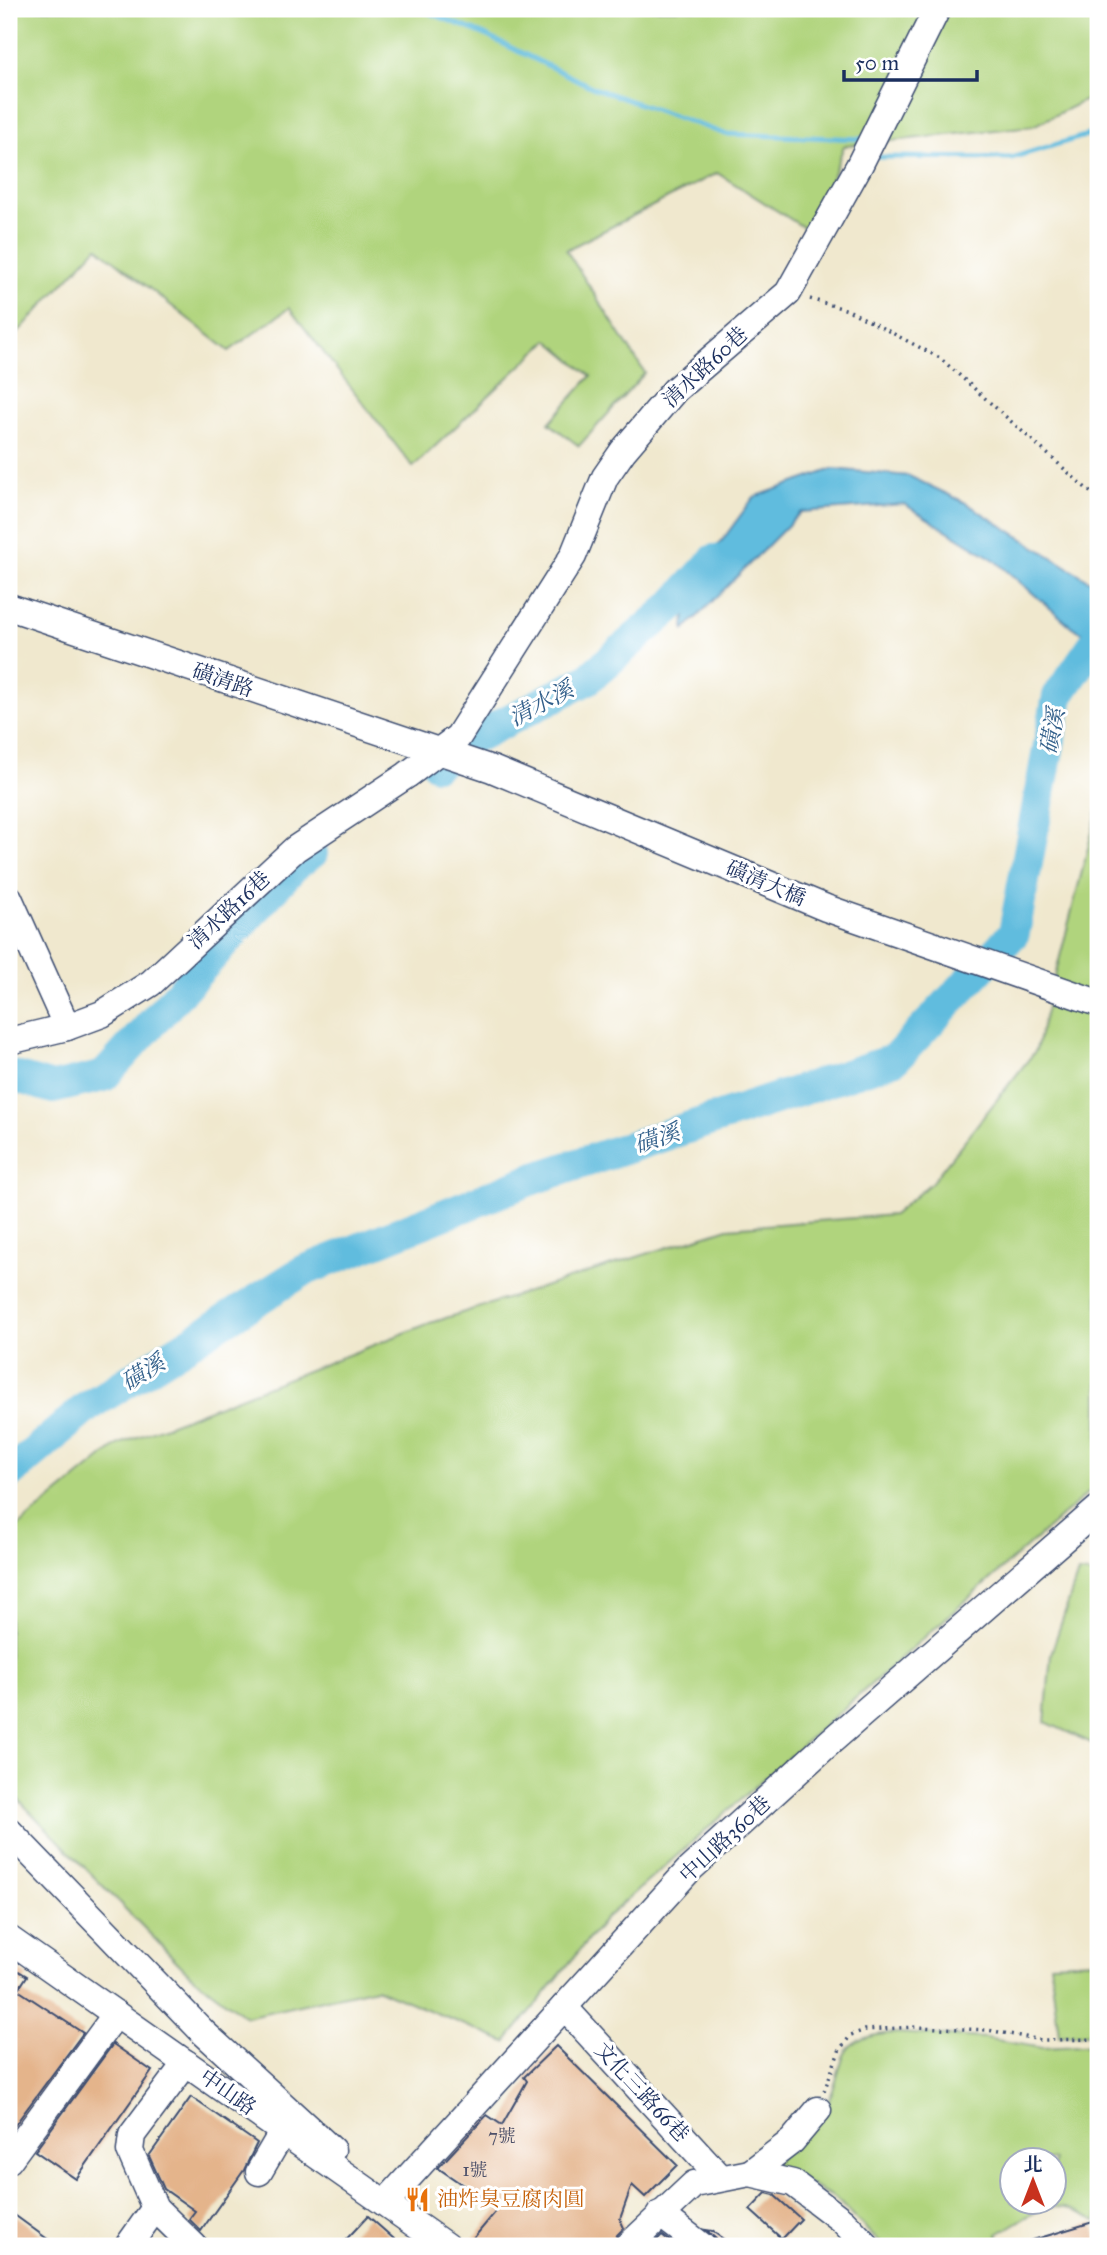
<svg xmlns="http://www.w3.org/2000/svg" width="1107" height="2255" font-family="'IM FELL Great Primer','Noto Serif TC',serif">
	<rect width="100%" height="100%" fill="#fff"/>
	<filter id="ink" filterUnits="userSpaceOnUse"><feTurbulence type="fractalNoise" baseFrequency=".0143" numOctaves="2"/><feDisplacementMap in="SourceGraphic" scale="14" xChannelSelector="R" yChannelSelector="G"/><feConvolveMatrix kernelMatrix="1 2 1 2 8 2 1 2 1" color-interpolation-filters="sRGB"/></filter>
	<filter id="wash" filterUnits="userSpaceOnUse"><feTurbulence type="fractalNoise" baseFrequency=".00686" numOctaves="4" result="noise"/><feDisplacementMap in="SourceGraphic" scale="28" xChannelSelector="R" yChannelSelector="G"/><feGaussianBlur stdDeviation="1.57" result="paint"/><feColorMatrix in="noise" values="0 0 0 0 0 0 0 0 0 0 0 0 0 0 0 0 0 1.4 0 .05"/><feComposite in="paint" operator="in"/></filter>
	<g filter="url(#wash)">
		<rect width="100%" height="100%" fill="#f0e8ce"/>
		<!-- green -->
		<g fill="#b0d47d" stroke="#66826e" stroke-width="2" fill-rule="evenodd">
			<path d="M 9,9 L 1098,9 L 1098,94 L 1033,126 L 844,146 L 811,232 L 717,173 L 566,250 L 645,373 L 579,446 L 549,423 L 591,376 L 548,340 L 413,467 L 289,308 L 229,351 L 97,247 L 9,342 Z"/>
			<path d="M 1098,809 L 1098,1484 L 604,1920 L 506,2042 L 376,1988 L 246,2017 L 190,1975 L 9,1790 L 9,1534 L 117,1445 L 430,1323 L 728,1228 L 893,1215 L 931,1183 L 1036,1050 Z"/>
			<path d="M 1078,1573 L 1098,1575 L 1098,1746 L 1045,1722 L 1051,1654 Z"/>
			<path d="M 1098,1961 L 1098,2033 L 1059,2036 L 1050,1963 Z"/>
			<path d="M 896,2033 L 985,2038 L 1042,2048 L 1098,2045 L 1098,2222 C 1051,2194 1041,2209 998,2234 L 1002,2246 L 883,2246 L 835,2198 L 772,2165 C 788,2147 813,2128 825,2108 C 850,2063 827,2037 896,2033 ZM 1012,2160 L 1054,2160 L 1054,2202 L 1012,2202 Z"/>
		</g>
		<!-- water -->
		<path fill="#60bcde" stroke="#3e769e" stroke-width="2" d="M 833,469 L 909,476 L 964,502 L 1098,586 L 1098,641 L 1072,627 L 993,559 L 904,504 L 801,512 L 684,630 L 687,588 L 754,497 Z"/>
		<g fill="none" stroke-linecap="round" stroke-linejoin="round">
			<!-- stream -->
			<g stroke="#60bcde" stroke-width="5">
				<path d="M 420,9 L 483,34 L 594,88 L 725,134 L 864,139"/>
				<path d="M 879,157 L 1011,158 L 1098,132"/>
			</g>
			<!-- river -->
			<g stroke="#60bcde" stroke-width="32">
				<path d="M 437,764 L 472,739 L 588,679 L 671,607 L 714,560"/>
				<path d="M 9,1075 L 53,1088 L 104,1076 L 295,865 L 312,853"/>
				<path d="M 9,1474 L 87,1407 L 303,1271 L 530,1180 L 895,1059 L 1014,933 L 1058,696 L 1098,638"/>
			</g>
		</g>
		<g id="blocks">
			<!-- building -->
			<g fill="#e4b48b">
				<path d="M 9,1965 L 27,1976 L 18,1990 L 83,2033 L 9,2133 Z"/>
				<path d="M 113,2044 L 152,2071 L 76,2179 L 35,2151 Z"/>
				<path d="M 556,2046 L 677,2165 L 645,2197 L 632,2185 L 620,2219 L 624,2228 L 617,2235 L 613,2246 L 467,2246 L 498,2209 L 438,2168 L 487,2115 L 502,2125 L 527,2081 L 524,2077 Z"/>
				<path d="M 191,2097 L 257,2143 L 244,2170 L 201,2231 L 189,2219 L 195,2211 L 164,2189 L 149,2156 Z"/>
				<path d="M 766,2193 L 774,2195 L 801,2219 L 782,2239 L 750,2210 Z"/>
				<path d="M 9,2211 L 57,2246 L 9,2246 Z"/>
				<path d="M 368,2216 L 402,2246 L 340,2246 Z"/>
				<path d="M 1093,2222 L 1098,2246 L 1024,2246 L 1023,2243 Z"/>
				<path d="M 706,2230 L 712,2231 L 733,2246 L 717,2246 L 716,2239 Z"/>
				<path d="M 662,2235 L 676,2246 L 651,2246 Z"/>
			</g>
		</g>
	</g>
	<g filter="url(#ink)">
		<use href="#blocks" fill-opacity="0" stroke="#3b4b6f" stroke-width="2"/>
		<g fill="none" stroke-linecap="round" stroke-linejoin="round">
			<defs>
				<g id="minor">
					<path d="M 9,607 L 492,769 L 826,908 L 1098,1003"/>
					<path d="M 9,898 L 67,1027"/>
					<path d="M 9,1041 L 67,1027 L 102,1014 L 151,983 L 295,849 L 407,775 L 458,737 L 573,556 L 605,477 L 623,451 L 675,390 L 788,293 L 859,166 L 937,9"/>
					<path d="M 9,1831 L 204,2033 L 332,2150"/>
					<path d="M 9,1939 L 446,2246"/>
					<path d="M 564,2007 L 720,2177"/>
					<path d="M 186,2063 L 132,2135 L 130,2151 L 155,2208 L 194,2246"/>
					<path d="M 9,2160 L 116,2014"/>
					<path d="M 259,2172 L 283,2131"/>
					<path d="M 750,2173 L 792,2141 L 818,2110"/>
					<path d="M 385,2203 L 689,1870 L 830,1742 L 1098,1509"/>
					<path d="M 660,2214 L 702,2246"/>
					<path d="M 128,2246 L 155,2208"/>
					<path d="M 628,2246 L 694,2184 L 750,2173 L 793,2183 L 843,2221 L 867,2246"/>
				</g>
			</defs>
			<!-- minor casing -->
			<use href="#minor" stroke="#3b4b6f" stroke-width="29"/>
			<!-- path -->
			<g stroke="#3b4b6f" stroke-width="3.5" stroke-dasharray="2 5" stroke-linecap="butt">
				<path d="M 810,299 L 848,310 L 940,358 L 1098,499"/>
				<path d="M 824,2091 L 840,2049 L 851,2035 L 865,2030 L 916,2027 L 988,2030 L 1041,2040 L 1098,2039"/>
			</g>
			<!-- minor -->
			<use href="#minor" stroke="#fff" stroke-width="26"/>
		</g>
	</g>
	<!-- icons -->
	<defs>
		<symbol id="restaurant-bare" viewBox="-9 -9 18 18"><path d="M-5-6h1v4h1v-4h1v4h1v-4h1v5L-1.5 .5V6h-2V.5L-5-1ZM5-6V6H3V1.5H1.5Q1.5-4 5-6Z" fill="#e8710a" stroke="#fff" stroke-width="2.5" paint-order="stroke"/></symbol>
	</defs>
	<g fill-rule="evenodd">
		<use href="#restaurant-bare" x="400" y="2182" width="35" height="35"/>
	</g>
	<g text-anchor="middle" stroke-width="6" stroke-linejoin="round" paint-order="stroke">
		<!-- number labels -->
		<g font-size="18" fill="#4d5069">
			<text x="502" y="2142">7號</text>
			<text x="475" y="2176">1號</text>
		</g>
		<!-- street labels -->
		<g font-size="21" fill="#1b2f5e" stroke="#fff">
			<text transform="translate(705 367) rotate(-43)" y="7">清水路60巷</text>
			<text transform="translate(223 680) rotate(19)" y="7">磺清路</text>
			<text transform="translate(766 883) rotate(23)" y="7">磺清大橋</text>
			<text transform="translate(229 910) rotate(-43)" y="7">清水路16巷</text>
			<text transform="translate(725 1839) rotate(-43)" y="7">中山路360巷</text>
			<text transform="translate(228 2092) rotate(35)" y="7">中山路</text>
			<text transform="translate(642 2092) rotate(47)" y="7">文化三路66巷</text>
		</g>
		<!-- food labels -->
		<g font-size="21" fill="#c56008" stroke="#fff" text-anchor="start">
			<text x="437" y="2206">油炸臭豆腐肉圓</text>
		</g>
		<!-- water labels -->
		<g font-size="23" font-style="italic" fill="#33608b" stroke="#fff">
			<text transform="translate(541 703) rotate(-28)" y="8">清水溪</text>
			<text transform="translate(1052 731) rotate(-79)" y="8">磺溪</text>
			<text transform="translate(657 1138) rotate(-18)" y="8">磺溪</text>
			<text transform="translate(143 1372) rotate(-32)" y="8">磺溪</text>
		</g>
	</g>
	<!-- margin -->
	<rect width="1107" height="2255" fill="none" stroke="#fff" stroke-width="35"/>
	<!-- north arrow -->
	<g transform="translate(1033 2181)"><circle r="33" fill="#ffffff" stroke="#a4acbf" stroke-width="2"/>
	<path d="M0-5L12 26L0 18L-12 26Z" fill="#c8321e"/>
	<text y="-10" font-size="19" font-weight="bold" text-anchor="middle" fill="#1b2f5e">北</text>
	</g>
	<!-- scale -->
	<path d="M844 70v10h133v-10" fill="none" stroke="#1b2f5e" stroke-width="3.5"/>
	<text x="855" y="70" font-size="21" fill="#1b2f5e" stroke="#ffffff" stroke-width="5" paint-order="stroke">50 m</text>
</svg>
